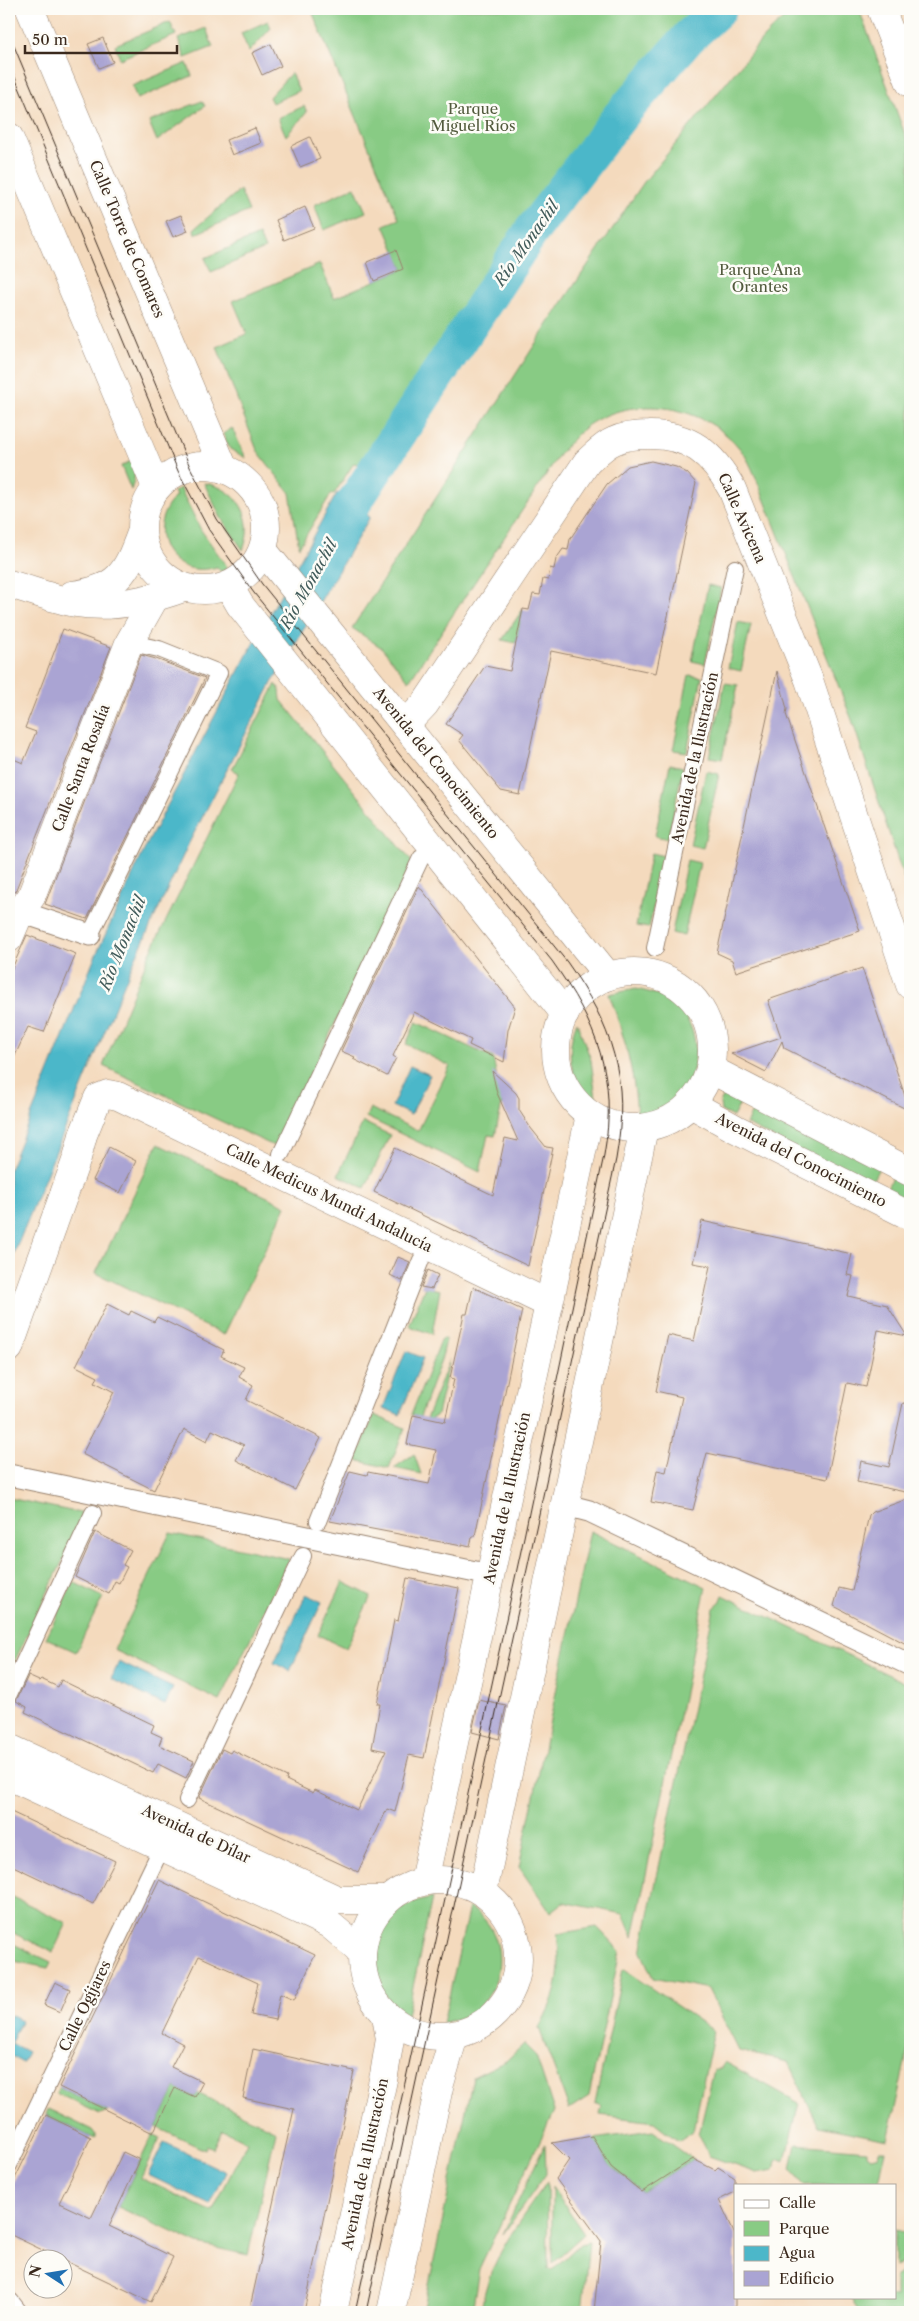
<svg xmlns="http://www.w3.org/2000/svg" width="919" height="2321" font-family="'Libre Caslon Text',serif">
	<rect width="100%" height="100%" fill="#fdfcf7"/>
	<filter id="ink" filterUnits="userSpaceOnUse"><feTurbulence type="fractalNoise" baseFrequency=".02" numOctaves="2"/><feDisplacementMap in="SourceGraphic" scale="10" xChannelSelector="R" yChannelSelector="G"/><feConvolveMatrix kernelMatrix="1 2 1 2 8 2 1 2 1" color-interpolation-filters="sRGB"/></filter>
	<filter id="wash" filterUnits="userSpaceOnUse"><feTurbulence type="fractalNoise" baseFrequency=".0096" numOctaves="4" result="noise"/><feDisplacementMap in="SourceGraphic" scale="20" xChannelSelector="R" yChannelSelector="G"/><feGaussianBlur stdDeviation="1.12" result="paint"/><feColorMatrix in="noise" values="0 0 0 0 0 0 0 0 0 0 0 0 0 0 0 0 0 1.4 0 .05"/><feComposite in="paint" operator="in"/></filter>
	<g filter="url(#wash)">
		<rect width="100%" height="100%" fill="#f4dabd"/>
		<!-- green -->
		<g fill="#88cb84" stroke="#627a51">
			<path d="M 311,9 L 706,9 C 677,36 653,67 628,97 C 530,213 448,341 363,466 L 354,463 L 334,494 L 331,494 L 299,547 L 290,493 L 257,450 L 217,347 L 247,334 L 233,301 L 320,264 L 334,298 L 403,269 L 384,225 L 399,219 Z"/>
			<path d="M 793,9 L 859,9 L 910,148 L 910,897 L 852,720 L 756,478 C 753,471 750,464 746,457 C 713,407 639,391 588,425 C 577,433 568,445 559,455 L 409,681 L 382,648 L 352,628 L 552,318 L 644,182 L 764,37 Z"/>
			<path d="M 268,21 L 271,28 L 249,52 L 241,33 Z"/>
			<path d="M 170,22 L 176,35 L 120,59 L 115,45 Z"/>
			<path d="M 206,28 L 213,47 L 185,58 L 178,39 Z"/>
			<path d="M 187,63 L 192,76 L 137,99 L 132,86 Z"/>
			<path d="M 291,73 L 299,91 L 272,103 L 269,97 Z"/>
			<path d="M 202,101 L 205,106 L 157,141 L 149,122 Z"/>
			<path d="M 304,106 L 307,112 L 286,136 L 278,118 Z"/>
			<path d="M 355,187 L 366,212 L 324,230 L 314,205 Z"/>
			<path d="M 240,190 L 249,211 L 195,234 L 194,229 Z"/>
			<path d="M 259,235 L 265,249 L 211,272 L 205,258 Z"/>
			<path d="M 232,428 L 246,458 L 230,449 L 223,434 Z"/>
			<path d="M 133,460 C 136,472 135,479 131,490 L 121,466 Z"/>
			<path d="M 204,483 C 238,488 256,518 243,550 L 221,518 Z"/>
			<path d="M 180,488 L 201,530 L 228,568 L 221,572 L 217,567 C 170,581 141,531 176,496 L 174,492 Z"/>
			<path d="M 708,585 L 721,588 L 705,664 L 692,661 Z"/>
			<path d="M 523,609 L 516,643 L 502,640 Z"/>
			<path d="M 738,622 L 751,625 L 741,671 L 728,668 Z"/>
			<path d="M 689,675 L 702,677 L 687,752 L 673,750 Z"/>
			<path d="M 725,683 L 738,685 L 722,759 L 709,757 Z"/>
			<path d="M 276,684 L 280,690 L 281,700 L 412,862 L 276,1147 L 103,1066 L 149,955 L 239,773 L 232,769 Z"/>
			<path d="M 670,764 L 683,767 L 668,839 L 655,836 Z"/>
			<path d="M 706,771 L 719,774 L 703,848 L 690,845 Z"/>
			<path d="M 651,853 L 664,856 L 649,928 L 636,926 Z"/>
			<path d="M 687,860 L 700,863 L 684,936 L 672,933 Z"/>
			<path d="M 636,989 C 649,992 663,995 674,1004 C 702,1027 702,1072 678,1097 C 667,1109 652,1114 637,1117 C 635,1073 624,1035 609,994 Z"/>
			<path d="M 416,1022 L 493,1058 L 502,1103 L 495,1136 L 488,1135 L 480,1172 L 366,1117 L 370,1108 L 418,1131 L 450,1066 L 406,1044 Z"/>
			<path d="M 577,1022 L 591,1060 L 597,1105 C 570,1084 564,1053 577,1022 Z"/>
			<path d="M 732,1092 L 743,1098 L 733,1117 L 721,1111 L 720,1103 L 725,1094 Z"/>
			<path d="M 756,1105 L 879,1168 L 869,1187 L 746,1124 Z"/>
			<path d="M 363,1122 L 390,1135 L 365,1188 L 338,1175 Z"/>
			<path d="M 158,1144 L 286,1206 L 224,1335 L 96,1273 Z"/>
			<path d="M 893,1175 L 905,1181 L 906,1190 L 903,1196 L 895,1200 L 884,1194 Z"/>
			<path d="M 425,1287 L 440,1290 L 432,1334 L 409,1326 Z"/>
			<path d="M 442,1338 L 446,1340 L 442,1357 L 420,1417 L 411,1415 Z"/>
			<path d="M 450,1359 L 437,1415 L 428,1421 L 426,1419 Z"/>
			<path d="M 374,1415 L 405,1428 L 389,1468 L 356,1460 Z"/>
			<path d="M 414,1454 L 421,1474 L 394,1468 Z"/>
			<path d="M 9,1498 L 85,1514 L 9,1673 Z"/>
			<path d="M 590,1531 L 706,1587 L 633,1937 L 623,1914 L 563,1902 L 550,1912 L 519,1867 Z"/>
			<path d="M 170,1533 L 289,1559 L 220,1701 L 114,1650 Z"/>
			<path d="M 73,1582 L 103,1597 L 76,1652 L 46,1638 Z"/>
			<path d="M 343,1582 L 371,1596 L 346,1648 L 318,1635 Z"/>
			<path d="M 723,1595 L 910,1685 L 910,2040 L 888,2140 L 819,2126 L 788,2062 L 739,2051 L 708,1989 L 653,1978 L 641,1952 L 714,1608 L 720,1603 Z"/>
			<path d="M 11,1896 L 67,1923 L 53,1952 L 9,1931 L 9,1902 Z"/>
			<path d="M 432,1898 L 407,2015 C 397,2008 388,2001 382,1991 C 367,1965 376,1928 399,1910 C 409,1903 420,1901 432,1898 Z"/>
			<path d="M 469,1907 C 474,1911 480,1914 484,1919 C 506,1943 503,1985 479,2007 C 469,2016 456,2019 443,2023 Z"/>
			<path d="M 597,1927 L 620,1951 L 589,2096 L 569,2109 L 539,2028 C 558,1993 562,1974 557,1934 Z"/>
			<path d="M 9,1942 L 51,1962 L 48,1968 L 9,1960 Z"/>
			<path d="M 623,1969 L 714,2031 L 693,2131 L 678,2141 L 654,2122 L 600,2115 L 602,2106 L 595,2103 Z"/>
			<path d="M 524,2044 L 536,2056 L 554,2111 L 479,2269 L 472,2312 L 423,2312 L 473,2077 L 506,2061 Z"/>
			<path d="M 725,2062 L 799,2103 L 785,2161 L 779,2159 L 776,2161 L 774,2170 L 757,2173 L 709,2156 L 699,2134 L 714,2070 L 721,2068 Z"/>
			<path d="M 59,2087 L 108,2111 L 100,2114 L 56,2093 Z"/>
			<path d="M 175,2088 L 195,2097 L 197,2093 L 276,2131 L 248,2255 L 198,2244 L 118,2207 L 153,2134 L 160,2138 L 141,2178 L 212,2212 L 247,2142 L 222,2130 L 213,2149 L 207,2146 L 205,2150 L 156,2127 Z"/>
			<path d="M 48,2109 L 92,2130 L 95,2134 L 95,2139 L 46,2115 Z"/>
			<path d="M 653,2131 L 693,2159 L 642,2192 L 611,2167 L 593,2139 Z"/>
			<path d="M 545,2144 L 546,2174 L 503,2234 Z"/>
			<path d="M 796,2144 L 867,2150 L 867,2154 L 872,2158 L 878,2156 L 879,2151 L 886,2151 L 878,2185 L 804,2185 L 791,2170 Z"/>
			<path d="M 547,2182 L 548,2269 L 552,2270 L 580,2244 L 589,2242 L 582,2312 L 481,2312 C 487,2262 519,2222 547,2182 Z"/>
			<path d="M 552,2187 L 584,2234 L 552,2263 Z"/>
			<path d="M 895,2230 L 910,2234 L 910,2258 L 895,2266 Z"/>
			<path d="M 910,2268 L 910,2307 L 908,2312 L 858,2312 L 851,2298 L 895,2297 L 895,2276 Z"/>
		</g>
		<!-- water -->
		<g fill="#4cb7c9" stroke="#447074">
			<path d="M 337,493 L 370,517 L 272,683 L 189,843 L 130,970 L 9,1266 L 9,1170 L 95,957 L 147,844 L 248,653 Z"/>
			<path d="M 410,1066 L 430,1075 L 411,1115 L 392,1106 Z"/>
			<path d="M 406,1351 L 423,1358 L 400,1415 L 383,1408 Z"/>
			<path d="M 306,1594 L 322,1602 L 290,1671 L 274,1663 Z"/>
			<path d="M 119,1662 L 173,1688 L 165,1705 L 111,1679 Z"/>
			<path d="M 9,2015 L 21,2021 L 11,2043 L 28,2052 L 23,2062 L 9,2055 Z"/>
			<path d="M 164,2142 L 226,2172 L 210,2205 L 148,2175 Z"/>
		</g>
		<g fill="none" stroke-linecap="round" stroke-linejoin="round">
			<!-- river -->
			<path stroke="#4cb7c9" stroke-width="36" d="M 330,547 L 353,504 L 531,232 L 621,115 L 689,37 L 719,9"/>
		</g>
		<g id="blocks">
			<!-- building -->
			<g fill="#aaa4d3">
				<path d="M 103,38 L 113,62 L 99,68 L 88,44 Z"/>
				<path d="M 271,44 L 281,66 L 262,75 L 252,53 Z"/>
				<path d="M 255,128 L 261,143 L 232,155 L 226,140 Z"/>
				<path d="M 310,137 L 320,159 L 300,167 L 291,146 Z"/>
				<path d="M 305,207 L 314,228 L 284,240 L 276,220 Z"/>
				<path d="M 181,215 L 188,231 L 173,237 L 166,221 Z"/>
				<path d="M 396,250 L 403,269 L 374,281 L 367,262 Z"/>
				<path d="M 651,461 L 676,467 L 687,473 L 696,483 L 656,673 L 551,651 L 520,795 L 501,791 L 459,740 L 463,735 L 446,724 L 485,666 L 510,671 L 523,609 L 529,610 L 533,594 L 540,595 L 543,579 L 548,580 L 550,568 L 554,569 L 556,559 L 563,549 L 568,550 L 570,539 L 607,484 L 628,466 Z"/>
				<path d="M 63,629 L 111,647 L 15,892 L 9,890 L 9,757 L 23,763 L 36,732 L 25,728 Z"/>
				<path d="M 141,655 L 156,659 L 205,678 L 87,919 L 45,904 Z"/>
				<path d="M 777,671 L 787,709 L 786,714 L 860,931 L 736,972 L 732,960 L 717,953 Z"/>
				<path d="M 419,886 L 515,1007 L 508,1030 L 504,1062 L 469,1045 L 471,1040 L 414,1012 L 393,1056 L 396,1058 L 387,1076 L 353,1059 L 355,1057 L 341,1051 Z"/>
				<path d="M 27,935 L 76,954 L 44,1032 L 28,1027 L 9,1069 L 9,975 Z"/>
				<path d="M 862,968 L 910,1111 L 784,1048 L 782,1041 L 766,1072 L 731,1054 L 781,1037 L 768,1000 Z"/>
				<path d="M 492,1071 L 516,1093 L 519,1098 L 519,1110 L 530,1127 L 546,1147 L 553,1148 L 528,1266 L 374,1192 L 395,1148 L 493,1195 L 505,1138 L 518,1141 L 497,1093 Z"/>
				<path d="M 109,1147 L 136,1161 L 120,1193 L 93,1180 Z"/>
				<path d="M 702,1221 L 852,1254 L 847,1275 L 853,1276 L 848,1296 L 887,1305 L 907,1336 L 878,1330 L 866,1387 L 847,1383 L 827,1479 L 707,1453 L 693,1510 L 651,1502 L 657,1470 L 666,1472 L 682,1397 L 656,1391 L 668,1335 L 694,1341 L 710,1266 L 693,1263 Z"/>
				<path d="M 398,1257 L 410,1262 L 402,1281 L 390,1275 Z"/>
				<path d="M 428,1270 L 438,1275 L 432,1289 L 421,1287 Z"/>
				<path d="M 473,1287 L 522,1310 L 475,1536 L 472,1538 L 470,1546 L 462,1544 L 462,1546 L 330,1521 L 350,1471 L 367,1475 L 368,1472 L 429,1484 L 436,1450 L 407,1444 L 413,1415 L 445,1422 L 454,1379 L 450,1378 L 464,1314 L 467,1314 Z"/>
				<path d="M 107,1304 L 129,1315 L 131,1311 L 154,1322 L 157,1317 L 224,1350 L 221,1356 L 244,1367 L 239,1377 L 253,1385 L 246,1400 L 321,1438 L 295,1490 L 236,1460 L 244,1445 L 212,1430 L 207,1441 L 184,1429 L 154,1490 L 82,1454 L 114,1392 L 95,1382 L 98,1377 L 76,1366 Z"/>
				<path d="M 903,1403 L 910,1404 L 910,1493 L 857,1482 L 861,1461 L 889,1467 Z"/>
				<path d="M 910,1498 L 910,1646 L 834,1606 L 839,1588 L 852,1591 L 869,1515 L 872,1512 Z"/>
				<path d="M 95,1532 L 131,1550 L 123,1565 L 127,1567 L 119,1583 L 115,1581 L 109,1594 L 75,1577 Z"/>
				<path d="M 407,1578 L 459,1588 L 424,1758 L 409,1755 L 395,1812 L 387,1809 L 358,1872 L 199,1798 L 222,1749 L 230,1753 L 232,1750 L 287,1777 L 286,1780 L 313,1793 L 315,1790 L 357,1810 L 386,1751 L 372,1748 L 380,1704 L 377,1704 L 390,1642 L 394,1620 L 398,1621 Z"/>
				<path d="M 28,1676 L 39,1681 L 41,1679 L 58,1687 L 61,1680 L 154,1725 L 151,1732 L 162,1737 L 159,1745 L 194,1761 L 186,1778 L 158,1764 L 153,1773 L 25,1712 L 27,1707 L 16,1701 Z"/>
				<path d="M 479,1700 L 506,1706 L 499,1739 L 472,1732 Z"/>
				<path d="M 9,1811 L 115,1861 L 93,1904 L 9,1864 Z"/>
				<path d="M 159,1880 L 315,1955 L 294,2000 L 280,1994 L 275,2020 L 251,2015 L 258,1983 L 199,1956 L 162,2033 L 183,2044 L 171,2067 L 203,2082 L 195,2097 L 175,2088 L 153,2133 L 59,2087 Z"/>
				<path d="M 55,1982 L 70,1989 L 60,2012 L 44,2005 Z"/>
				<path d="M 253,2049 L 354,2071 L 304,2312 L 249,2312 L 294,2109 L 243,2098 Z"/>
				<path d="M 46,2115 L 91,2137 L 59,2203 L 91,2218 L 123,2152 L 140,2160 L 109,2226 L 173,2257 L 151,2302 L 9,2234 L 9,2191 Z"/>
				<path d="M 592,2136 L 611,2167 L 642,2192 L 693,2159 L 715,2170 L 718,2167 L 735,2178 L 735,2192 L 719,2200 L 735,2234 L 735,2312 L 594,2312 L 601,2241 L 556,2179 L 569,2160 L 552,2143 Z"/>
			</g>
		</g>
	</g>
	<g filter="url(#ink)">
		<use href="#blocks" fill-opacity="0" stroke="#98826e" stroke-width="1"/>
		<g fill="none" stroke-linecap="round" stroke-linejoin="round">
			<defs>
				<g id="pedestrian">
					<path d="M 90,935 L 219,673 L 159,649 L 136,644"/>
					<path d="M 655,948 L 735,568"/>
					<path d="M 281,1154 L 421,858"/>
					<path d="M 318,1521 L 421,1260"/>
					<path d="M 9,1694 L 93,1513"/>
					<path d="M 187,1800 L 303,1556"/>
					<path d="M 9,2165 L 162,1847"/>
				</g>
				<g id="minor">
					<path d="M 9,908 L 90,935"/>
					<path d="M 9,1475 L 490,1575"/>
					<path d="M 566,1505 L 589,1511 L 910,1665"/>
					<path d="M 9,2303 L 16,2312"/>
				</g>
				<g id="tertiary">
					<path d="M 405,725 L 425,704 L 587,462 C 595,455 604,445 614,441 C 624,436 636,435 648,435 C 690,434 713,454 732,489 L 809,680 L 910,985"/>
					<path d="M 9,938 L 20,912 L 31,897 L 129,643 L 154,599"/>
					<path d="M 9,1348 L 77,1158 L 83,1135 L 98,1098 L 108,1094 L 118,1096 L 549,1304"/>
				</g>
				<g id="secondary">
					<path d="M 30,9 L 224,469"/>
					<path d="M 9,137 L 156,487"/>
					<circle cx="204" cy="528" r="62"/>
					<path d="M 263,550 L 608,976"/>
					<path d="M 9,584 C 31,590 53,599 76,603 C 112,609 150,600 183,588"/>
					<path d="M 229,586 L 240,605 L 565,1014"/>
					<path d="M 72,595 C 118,589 126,574 141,533"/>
					<circle cx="634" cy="1050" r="78"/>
					<path d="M 710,1069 L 910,1172"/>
					<path d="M 691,1104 L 736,1129 L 910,1216"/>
					<path d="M 424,1881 L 590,1115"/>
					<path d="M 483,1892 L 644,1128"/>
					<path d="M 333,2312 L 384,2075 L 390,2039 L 386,2016"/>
					<path d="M 391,2312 L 439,2087 L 454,2036"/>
				</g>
				<g id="primary">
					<path d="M 9,1748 L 338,1900 L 387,1900"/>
					<path d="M 9,1776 L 329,1924 L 361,1951"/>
					<circle cx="440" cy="1958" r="78"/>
				</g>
				<path id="motorway" d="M 881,9 L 910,83"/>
			</defs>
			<!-- pedestrian casing -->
			<use href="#pedestrian" stroke="#98826e" stroke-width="18"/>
			<!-- minor casing -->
			<use href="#minor" stroke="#98826e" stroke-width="23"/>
			<!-- tertiary casing -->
			<use href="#tertiary" stroke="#98826e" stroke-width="29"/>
			<!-- secondary casing -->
			<use href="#secondary" stroke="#98826e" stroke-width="29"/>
			<!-- primary casing -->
			<use href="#primary" stroke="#98826e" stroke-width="29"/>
			<!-- motorway casing -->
			<use href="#motorway" stroke="#98826e" stroke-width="29"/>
			<!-- pedestrian -->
			<use href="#pedestrian" stroke="#fff" stroke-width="16"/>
			<!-- minor -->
			<use href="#minor" stroke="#fff" stroke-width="21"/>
			<!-- tertiary -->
			<use href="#tertiary" stroke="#fff" stroke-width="28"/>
			<!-- secondary -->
			<use href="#secondary" stroke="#fff" stroke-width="28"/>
			<!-- primary -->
			<use href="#primary" stroke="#fff" stroke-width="28"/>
			<!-- motorway -->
			<use href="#motorway" stroke="#fff" stroke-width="28"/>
			<!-- tram -->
			<g stroke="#3b2a1e" stroke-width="1">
				<path d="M 9,34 L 190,467 L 217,519 L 262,584 L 567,962 C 613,1027 630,1079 616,1159 L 366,2312"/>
				<path d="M 9,63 L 178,471 L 209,530 L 254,593 L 552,961 C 597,1024 618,1078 604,1155 L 524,1537 L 355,2312"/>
			</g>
		</g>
	</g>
	<g text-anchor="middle" stroke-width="5" stroke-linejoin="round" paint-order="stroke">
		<!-- park labels -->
		<g font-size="15" fill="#525a3d" stroke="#fdfcf7">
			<text x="473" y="114">Parque<tspan x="473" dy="17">Miguel Ríos</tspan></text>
			<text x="760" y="275">Parque Ana<tspan x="760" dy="17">Orantes</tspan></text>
		</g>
		<!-- street labels -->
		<g font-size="15" fill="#3b2a1e" stroke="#fdfcf7">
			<text transform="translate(127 239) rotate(67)" y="5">Calle Torre de Comares</text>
			<text transform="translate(742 518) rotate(66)" y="5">Calle Avicena</text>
			<text transform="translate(695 758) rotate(-78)" y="5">Avenida de la Ilustración</text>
			<text transform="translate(436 763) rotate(51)" y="5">Avenida del Conocimiento</text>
			<text transform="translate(81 768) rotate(-69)" y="5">Calle Santa Rosalía</text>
			<text transform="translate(801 1160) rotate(27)" y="5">Avenida del Conocimiento</text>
			<text transform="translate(329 1198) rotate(26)" y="5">Calle Medicus Mundi Andalucía</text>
			<text transform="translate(507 1498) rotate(-78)" y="5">Avenida de la Ilustración</text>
			<text transform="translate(196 1834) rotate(25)" y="5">Avenida de Dílar</text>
			<text transform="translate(85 2006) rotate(-64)" y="5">Calle Ogíjares</text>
			<text transform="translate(365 2164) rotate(-78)" y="5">Avenida de la Ilustración</text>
		</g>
		<!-- water labels -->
		<g font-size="16" font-style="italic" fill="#415b5a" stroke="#fdfcf7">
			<text transform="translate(526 243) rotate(-55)" y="6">Río Monachil</text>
			<text transform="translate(308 584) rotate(-61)" y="6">Río Monachil</text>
			<text transform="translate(122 943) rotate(-68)" y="6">Río Monachil</text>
		</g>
	</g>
	<!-- margin -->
	<rect width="919" height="2321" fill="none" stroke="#fdfcf7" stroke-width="30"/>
	<!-- legend -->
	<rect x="734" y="2184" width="162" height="115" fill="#fdfcf7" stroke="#afa8a0"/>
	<rect x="744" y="2200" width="25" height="8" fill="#ffffff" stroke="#afa8a0"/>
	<text x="779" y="2208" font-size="15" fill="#3b2a1e">Calle</text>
	<rect x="744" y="2221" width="25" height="15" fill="#88cb84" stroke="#afa8a0"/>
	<text x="779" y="2234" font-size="15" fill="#3b2a1e">Parque</text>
	<rect x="744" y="2246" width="25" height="15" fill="#4cb7c9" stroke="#afa8a0"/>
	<text x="779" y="2258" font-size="15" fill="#3b2a1e">Agua</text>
	<rect x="744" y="2271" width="25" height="15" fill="#aaa4d3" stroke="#afa8a0"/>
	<text x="779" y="2284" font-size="15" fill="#3b2a1e">Edificio</text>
	<!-- north arrow -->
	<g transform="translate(48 2274) rotate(282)"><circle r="24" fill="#fdfcf7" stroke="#afa8a0"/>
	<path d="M0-4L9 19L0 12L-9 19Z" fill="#1f6fb2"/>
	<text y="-8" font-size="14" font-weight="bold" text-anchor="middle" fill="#3b2a1e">N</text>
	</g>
	<!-- scale -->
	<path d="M25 45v8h152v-8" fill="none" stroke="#3b2a1e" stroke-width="2.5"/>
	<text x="32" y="45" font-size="15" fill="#3b2a1e" stroke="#fdfcf7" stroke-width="4" paint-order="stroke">50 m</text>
</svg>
